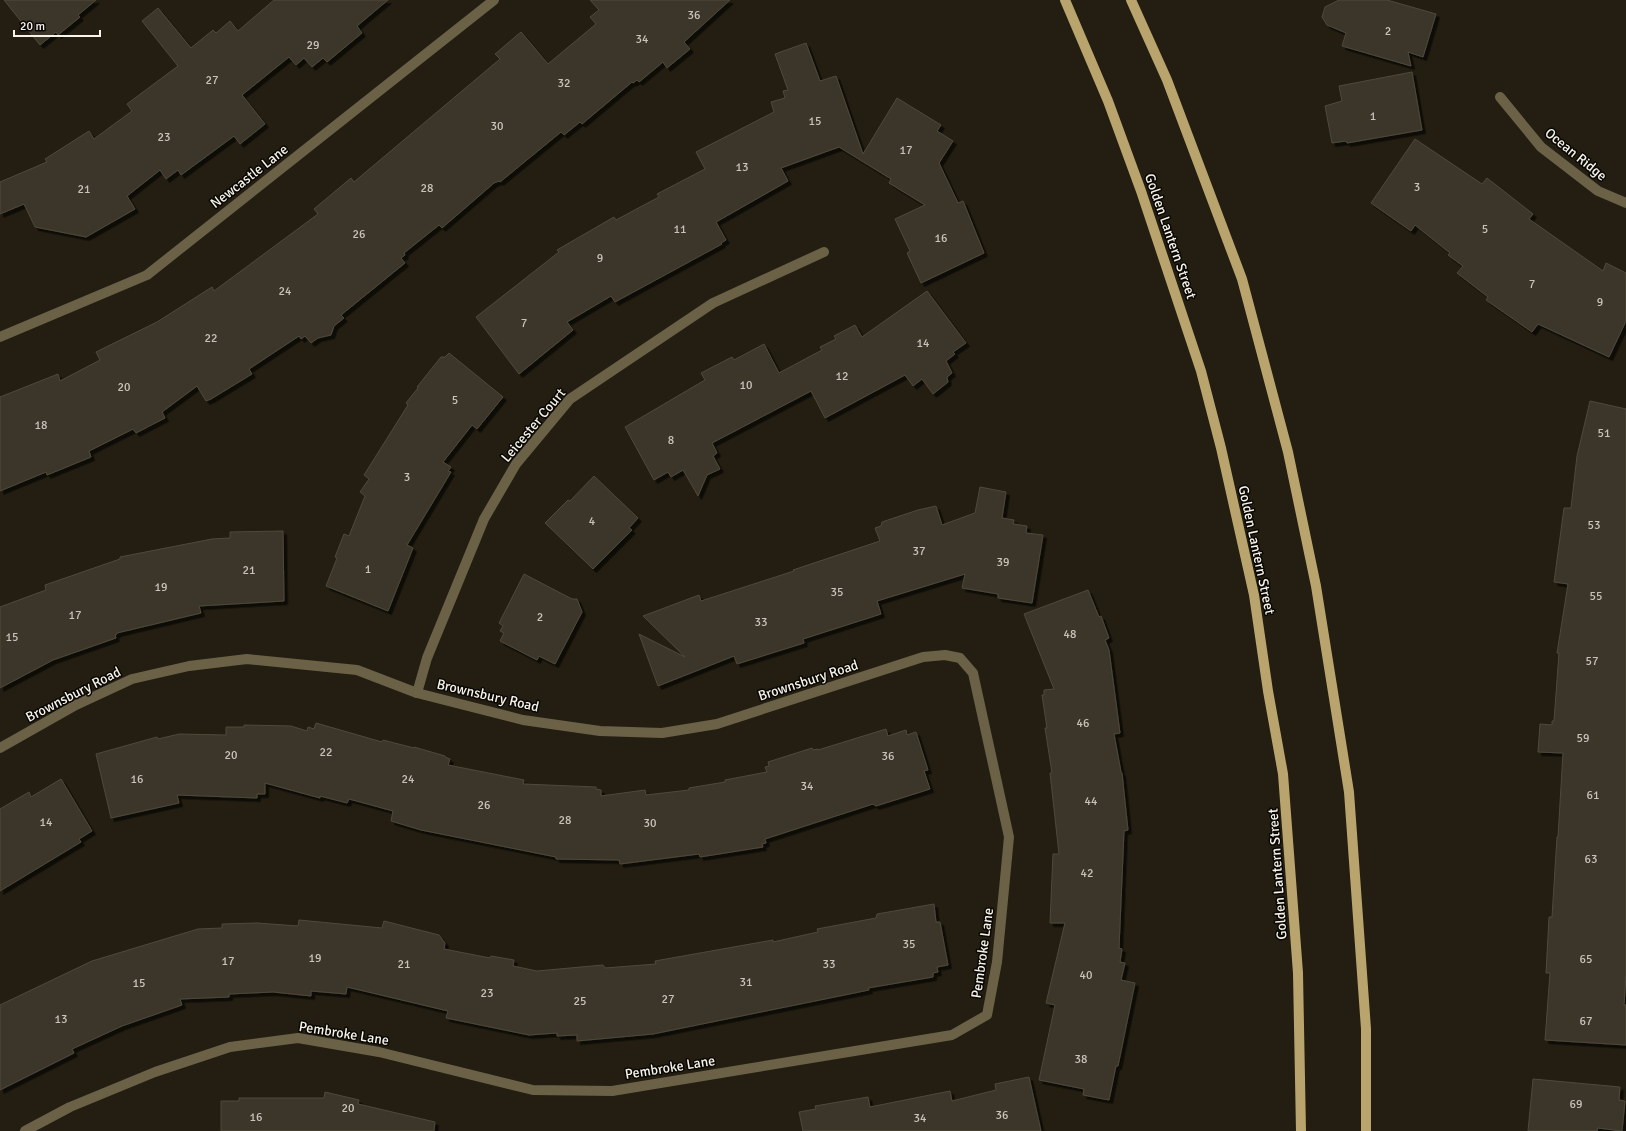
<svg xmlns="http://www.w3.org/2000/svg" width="1626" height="1131" font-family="Signika,sans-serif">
	<defs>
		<filter id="shadow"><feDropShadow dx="3.5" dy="3.5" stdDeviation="0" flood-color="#0009"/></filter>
	</defs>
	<rect width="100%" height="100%" fill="#231e11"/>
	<!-- building -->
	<g fill="#3b3629" stroke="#4e493b" filter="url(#shadow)">
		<path d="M 4,0 L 96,0 L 78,15 L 80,17 L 58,35 L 56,32 L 40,45 Z"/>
		<path d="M 274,0 L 388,0 L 357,26 L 362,33 L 327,62 L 323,58 L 312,67 L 304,58 L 296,65 L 289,57 L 242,95 L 265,124 L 240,144 L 234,136 L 181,175 L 178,170 L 166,179 L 160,170 L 127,196 L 135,209 L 86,237 L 35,227 L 24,204 L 0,214 L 0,182 L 47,162 L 45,159 L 89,131 L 94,139 L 132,111 L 127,104 L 178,66 L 142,21 L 158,8 L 191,48 L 213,30 L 216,33 L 230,21 L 238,31 Z"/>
		<path d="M 590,0 L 730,0 L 684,42 L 690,49 L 667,68 L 663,62 L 639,82 L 637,80 L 633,83 L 632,82 L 582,124 L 580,122 L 564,135 L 561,132 L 500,182 L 499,181 L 494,183 L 442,228 L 439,225 L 404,253 L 405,255 L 401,258 L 405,263 L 341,315 L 344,318 L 334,326 L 331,335 L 318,338 L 311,343 L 305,336 L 301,339 L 299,336 L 249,369 L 252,374 L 211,399 L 206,401 L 197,386 L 162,412 L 165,418 L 136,433 L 133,429 L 89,451 L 91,457 L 47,475 L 46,472 L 0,491 L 0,397 L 58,374 L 60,381 L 100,360 L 96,352 L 157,322 L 212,287 L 214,291 L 318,214 L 314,209 L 351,178 L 354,182 L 500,59 L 495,54 L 521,32 L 548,64 L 596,24 L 590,17 L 599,10 Z"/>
		<path d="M 1339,0 L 1387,0 L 1436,14 L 1423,57 L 1408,52 L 1411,66 L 1342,46 L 1346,33 L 1327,25 L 1322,17 L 1325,7 Z"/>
		<path d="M 806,43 L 820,81 L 836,76 L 863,154 L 897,98 L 941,125 L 937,131 L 953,141 L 939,163 L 958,203 L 963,201 L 984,253 L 921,283 L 907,253 L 910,251 L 895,219 L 925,205 L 889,183 L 891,179 L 839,147 L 781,168 L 788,181 L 716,222 L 726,240 L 721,243 L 722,244 L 615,302 L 611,296 L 567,322 L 573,330 L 519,374 L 476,317 L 559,252 L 557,250 L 614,217 L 616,220 L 659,197 L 657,194 L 705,169 L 696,152 L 774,112 L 771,102 L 785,98 L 783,91 L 788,90 L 775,54 Z"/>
		<path d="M 1412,72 L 1422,130 L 1347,143 L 1346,141 L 1332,143 L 1325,106 L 1342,101 L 1339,86 Z"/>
		<path d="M 1415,139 L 1482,184 L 1487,178 L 1533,214 L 1529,219 L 1603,271 L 1606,263 L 1626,273 L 1626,321 L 1609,357 L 1538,324 L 1532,332 L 1486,300 L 1488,297 L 1457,273 L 1463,266 L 1448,255 L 1450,253 L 1415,225 L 1411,231 L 1371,203 Z"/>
		<path d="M 927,291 L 966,343 L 953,352 L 955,354 L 946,361 L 952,373 L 947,377 L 948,382 L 933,394 L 922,379 L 913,386 L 905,375 L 825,418 L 811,391 L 712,443 L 717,453 L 713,456 L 720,469 L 707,475 L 698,496 L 683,470 L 671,477 L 668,472 L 654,480 L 625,427 L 705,380 L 701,373 L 732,357 L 734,360 L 764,344 L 779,373 L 822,350 L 820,347 L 836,339 L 834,336 L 855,325 L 862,337 Z"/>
		<path d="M 449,353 L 503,397 L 477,429 L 472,425 L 443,462 L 451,467 L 448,471 L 451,472 L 407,545 L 413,548 L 388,611 L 326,586 L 337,558 L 335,557 L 344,534 L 349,536 L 365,496 L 360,492 L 369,479 L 364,475 L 408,405 L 406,403 L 418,388 L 417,387 L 441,357 L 445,357 Z"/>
		<path d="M 1590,401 L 1626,409 L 1626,975 L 1624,1005 L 1626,1005 L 1626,1045 L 1545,1040 L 1550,973 L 1546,973 L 1549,917 L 1552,917 L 1557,837 L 1558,837 L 1563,753 L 1538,752 L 1540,724 L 1552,725 L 1552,721 L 1554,721 L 1559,653 L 1557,653 L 1568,584 L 1554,582 L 1564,508 L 1571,508 L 1577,456 Z"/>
		<path d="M 594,476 L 638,518 L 629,528 L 632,530 L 593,569 L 545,523 L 568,500 L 570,501 Z"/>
		<path d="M 980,487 L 1006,492 L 1002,518 L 1014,520 L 1013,524 L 1027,526 L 1026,533 L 1043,535 L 1032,603 L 998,598 L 998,594 L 962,588 L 965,574 L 877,601 L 881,614 L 803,639 L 804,643 L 737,664 L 734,656 L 658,686 L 639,634 L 685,657 L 643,616 L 699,595 L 701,601 L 794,571 L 793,570 L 880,541 L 875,528 L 881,526 L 882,522 L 918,510 L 936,506 L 942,525 L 975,513 Z"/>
		<path d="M 283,531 L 284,601 L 199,606 L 201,613 L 117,633 L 117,634 L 115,635 L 116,638 L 53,660 L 0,688 L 0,607 L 46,590 L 45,585 L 120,559 L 120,557 L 212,539 L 230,538 L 230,532 Z"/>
		<path d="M 524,574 L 572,599 L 577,599 L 582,612 L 555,664 L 539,656 L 537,660 L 500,641 L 504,633 L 500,631 L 503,626 L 499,623 Z"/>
		<path d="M 1088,590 L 1099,617 L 1101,616 L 1109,638 L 1105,640 L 1109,650 L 1120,733 L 1114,734 L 1121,772 L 1122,773 L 1128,830 L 1124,831 L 1119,948 L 1122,949 L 1120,962 L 1125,963 L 1121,980 L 1135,983 L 1118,1066 L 1116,1066 L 1109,1100 L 1083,1095 L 1084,1089 L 1039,1080 L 1055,1005 L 1046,1003 L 1065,923 L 1050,923 L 1053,854 L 1059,854 L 1050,773 L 1052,773 L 1045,728 L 1047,728 L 1042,695 L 1044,695 L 1044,690 L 1054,689 L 1024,614 Z"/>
		<path d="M 316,723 L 382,742 L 383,740 L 414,748 L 414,747 L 445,756 L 445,757 L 450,759 L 448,765 L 524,780 L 523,784 L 596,787 L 596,789 L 601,790 L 601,796 L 645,790 L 646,795 L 689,790 L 689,788 L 725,782 L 725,780 L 767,772 L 765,767 L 769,766 L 768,762 L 812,748 L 813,750 L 818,749 L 818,750 L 886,729 L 888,736 L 906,730 L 907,735 L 916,732 L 928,770 L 924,771 L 930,789 L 876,806 L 873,804 L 765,839 L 766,843 L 762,844 L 763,847 L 700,857 L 699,854 L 620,864 L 619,860 L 556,859 L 556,857 L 421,830 L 391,821 L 393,811 L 349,799 L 347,803 L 320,796 L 320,798 L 265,783 L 265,794 L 257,794 L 257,798 L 177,795 L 179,803 L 111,818 L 96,754 L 157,737 L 158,739 L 179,734 L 226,735 L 226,727 L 244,727 L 244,725 L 291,726 L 307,731 L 308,727 L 314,729 Z"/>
		<path d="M 61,779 L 92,831 L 79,839 L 81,842 L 0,891 L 0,809 L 29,792 L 31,797 Z"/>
		<path d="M 934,904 L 936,922 L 940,922 L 948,965 L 937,967 L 938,972 L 933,973 L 933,977 L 868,988 L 869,990 L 653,1034 L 577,1041 L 577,1035 L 557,1036 L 557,1033 L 529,1035 L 446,1018 L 448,1011 L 347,987 L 346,994 L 311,991 L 311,996 L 273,992 L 229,994 L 229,997 L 180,999 L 182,1005 L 122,1026 L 72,1049 L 74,1053 L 0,1090 L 0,1005 L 92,961 L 198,929 L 222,928 L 222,924 L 257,923 L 298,926 L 299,920 L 382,928 L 384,921 L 439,935 L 445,943 L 444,949 L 490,958 L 491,956 L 514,960 L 513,966 L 537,971 L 603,965 L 605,968 L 656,964 L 655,961 L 773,940 L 773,942 L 818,932 L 817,929 L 876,918 L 877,914 Z"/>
		<path d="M 1029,1077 L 1041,1131 L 803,1131 L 799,1112 L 816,1109 L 815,1106 L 868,1097 L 870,1107 L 950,1091 L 952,1101 L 996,1090 L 995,1084 Z"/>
		<path d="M 1533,1079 L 1620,1087 L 1619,1100 L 1625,1101 L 1622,1131 L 1598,1128 L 1597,1131 L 1528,1131 Z"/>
		<path d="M 325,1092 L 359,1100 L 358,1104 L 435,1122 L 434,1131 L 221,1131 L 221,1101 L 239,1101 L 239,1098 L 324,1098 Z"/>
	</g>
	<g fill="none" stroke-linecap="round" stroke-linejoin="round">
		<!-- minor -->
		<g stroke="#6b6147" stroke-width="10">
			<path d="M 1500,97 L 1541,147 L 1598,191 L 1626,203"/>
			<path d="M 0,337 L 147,275 L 494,0"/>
			<path d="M 417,693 L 427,658 L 484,519 L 516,464 L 570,399 L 713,303 L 824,252"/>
			<path d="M 0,748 L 76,705 L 132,679 L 189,666 L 247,659 L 357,670 L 417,693 L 523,720 L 600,731 L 662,733 L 717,724 L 923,657 L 945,655 L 960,658 L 973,673 L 1009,837 L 997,962 L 987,1015 L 952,1035 L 612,1091 L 533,1090 L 379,1052 L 298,1038 L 230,1047 L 155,1072 L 70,1107 L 25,1131"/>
		</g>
		<!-- primary -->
		<g stroke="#baa46e" stroke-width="10">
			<path d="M 1065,0 L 1108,101 L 1141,191 L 1201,371 L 1221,448 L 1254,595 L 1268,691 L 1283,774 L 1298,973 L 1301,1131"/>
			<path d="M 1131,0 L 1167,80 L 1242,279 L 1288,452 L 1316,586 L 1349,792 L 1366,1029 L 1366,1131"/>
		</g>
	</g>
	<g text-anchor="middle" stroke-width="3" stroke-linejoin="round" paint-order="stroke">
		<!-- number labels -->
		<g font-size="12" fill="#c9c4bb">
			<text x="694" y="19">36</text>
			<text x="1388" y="35">2</text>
			<text x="642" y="43">34</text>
			<text x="313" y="49">29</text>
			<text x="212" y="84">27</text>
			<text x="564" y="87">32</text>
			<text x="1373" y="120">1</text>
			<text x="815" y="125">15</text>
			<text x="497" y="130">30</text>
			<text x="164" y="141">23</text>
			<text x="906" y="154">17</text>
			<text x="742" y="171">13</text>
			<text x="1417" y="191">3</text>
			<text x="427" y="192">28</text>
			<text x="84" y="193">21</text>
			<text x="680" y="233">11</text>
			<text x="1485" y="233">5</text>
			<text x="359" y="238">26</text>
			<text x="941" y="242">16</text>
			<text x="600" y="262">9</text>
			<text x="1532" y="288">7</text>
			<text x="285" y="295">24</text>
			<text x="1600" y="306">9</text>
			<text x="524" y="327">7</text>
			<text x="211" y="342">22</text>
			<text x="923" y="347">14</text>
			<text x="842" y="380">12</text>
			<text x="746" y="389">10</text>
			<text x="124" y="391">20</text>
			<text x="455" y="404">5</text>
			<text x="41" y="429">18</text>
			<text x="1604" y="437">51</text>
			<text x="671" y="444">8</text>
			<text x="407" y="481">3</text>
			<text x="592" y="525">4</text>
			<text x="1594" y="529">53</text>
			<text x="919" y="555">37</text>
			<text x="1003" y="566">39</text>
			<text x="368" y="573">1</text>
			<text x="249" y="574">21</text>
			<text x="161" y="591">19</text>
			<text x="837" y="596">35</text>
			<text x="1596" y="600">55</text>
			<text x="75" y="619">17</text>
			<text x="540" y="621">2</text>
			<text x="761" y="626">33</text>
			<text x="1070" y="638">48</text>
			<text x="12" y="641">15</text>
			<text x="1592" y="665">57</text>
			<text x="1083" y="727">46</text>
			<text x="1583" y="742">59</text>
			<text x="326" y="756">22</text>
			<text x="231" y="759">20</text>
			<text x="888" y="760">36</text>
			<text x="137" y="783">16</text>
			<text x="408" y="783">24</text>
			<text x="807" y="790">34</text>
			<text x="1593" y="799">61</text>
			<text x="1091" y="805">44</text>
			<text x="484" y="809">26</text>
			<text x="565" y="824">28</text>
			<text x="46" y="826">14</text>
			<text x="650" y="827">30</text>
			<text x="1591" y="863">63</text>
			<text x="1087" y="877">42</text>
			<text x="909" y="948">35</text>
			<text x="315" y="962">19</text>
			<text x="1586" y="963">65</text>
			<text x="228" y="965">17</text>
			<text x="404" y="968">21</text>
			<text x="829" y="968">33</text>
			<text x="1086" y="979">40</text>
			<text x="746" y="986">31</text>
			<text x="139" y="987">15</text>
			<text x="487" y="997">23</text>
			<text x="668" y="1003">27</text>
			<text x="580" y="1005">25</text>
			<text x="61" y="1023">13</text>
			<text x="1586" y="1025">67</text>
			<text x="1081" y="1063">38</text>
			<text x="1576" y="1108">69</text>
			<text x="348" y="1112">20</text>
			<text x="1002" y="1119">36</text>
			<text x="256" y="1121">16</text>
			<text x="920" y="1122">34</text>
		</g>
		<!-- street labels -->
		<g font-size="14" fill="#f8f4ec" stroke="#0a0804">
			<text transform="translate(1576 154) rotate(39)" y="5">Ocean Ridge</text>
			<text transform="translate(249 176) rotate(-38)" y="5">Newcastle Lane</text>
			<text transform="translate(1171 236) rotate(71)" y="5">Golden Lantern Street</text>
			<text transform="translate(533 425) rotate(-50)" y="5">Leicester Court</text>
			<text transform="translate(1257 550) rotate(78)" y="5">Golden Lantern Street</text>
			<text transform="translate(808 680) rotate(-18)" y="5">Brownsbury Road</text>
			<text transform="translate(73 694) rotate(-27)" y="5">Brownsbury Road</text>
			<text transform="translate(488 695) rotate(13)" y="5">Brownsbury Road</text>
			<text transform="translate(1277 874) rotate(-94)" y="5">Golden Lantern Street</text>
			<text transform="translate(982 953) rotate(-82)" y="5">Pembroke Lane</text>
			<text transform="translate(344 1033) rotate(9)" y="5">Pembroke Lane</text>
			<text transform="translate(670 1067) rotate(-9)" y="5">Pembroke Lane</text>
		</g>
	</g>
	<!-- scale -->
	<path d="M14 30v6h86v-6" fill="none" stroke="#f8f4ec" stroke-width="2"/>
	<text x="20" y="30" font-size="12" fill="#f8f4ec" stroke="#0a0804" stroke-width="3" paint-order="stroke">20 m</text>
</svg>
